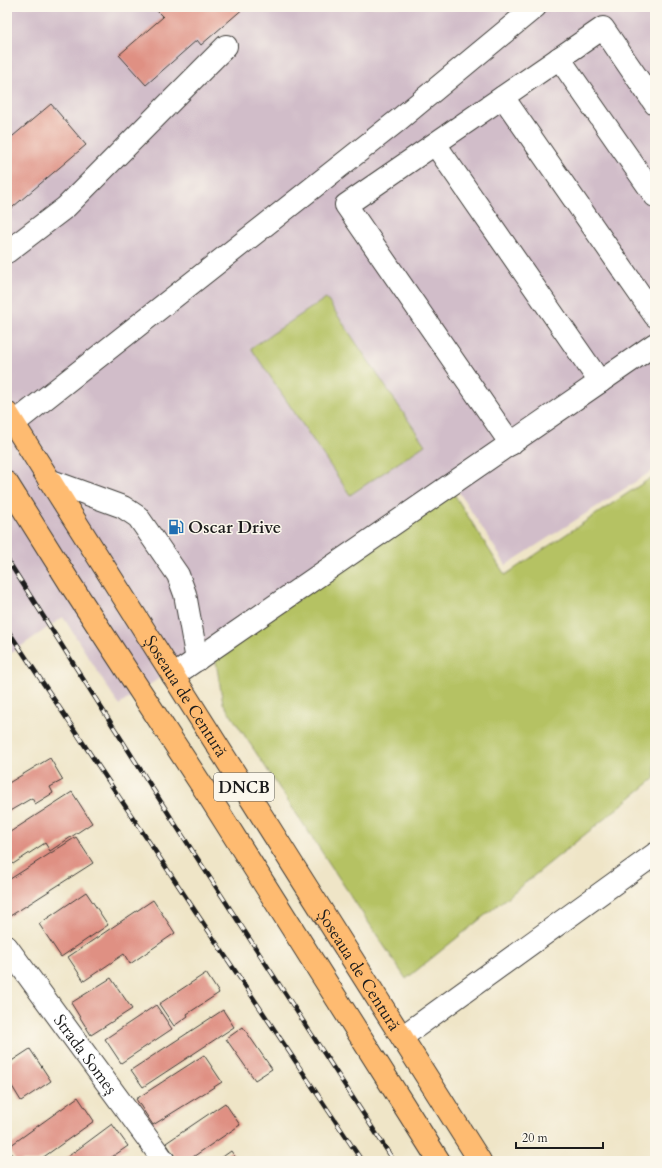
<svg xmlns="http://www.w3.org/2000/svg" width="662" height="1168" font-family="Cardo,serif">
	<rect width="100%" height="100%" fill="#fbf7ec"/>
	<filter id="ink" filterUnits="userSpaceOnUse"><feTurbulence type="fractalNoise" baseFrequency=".025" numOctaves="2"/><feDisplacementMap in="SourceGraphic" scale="8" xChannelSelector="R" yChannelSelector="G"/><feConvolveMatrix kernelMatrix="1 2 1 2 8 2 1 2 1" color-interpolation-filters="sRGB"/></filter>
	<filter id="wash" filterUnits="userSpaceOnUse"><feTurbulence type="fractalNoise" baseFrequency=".012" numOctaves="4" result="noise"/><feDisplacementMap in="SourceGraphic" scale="16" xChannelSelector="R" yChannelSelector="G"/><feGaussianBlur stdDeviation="0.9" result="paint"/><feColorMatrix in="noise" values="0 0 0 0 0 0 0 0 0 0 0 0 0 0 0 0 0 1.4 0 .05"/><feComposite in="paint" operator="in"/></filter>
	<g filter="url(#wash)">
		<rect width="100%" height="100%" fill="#efe5c7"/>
		<!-- industrial -->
		<path fill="#d1bdc9" d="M 7,7 L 655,7 L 655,469 L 506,565 L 453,483 L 119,705 L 63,617 L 7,656 Z"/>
		<!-- green -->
		<g fill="#b5c264" stroke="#686f40">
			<path d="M 326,298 L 425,445 L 350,495 L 251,348 Z"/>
			<path d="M 655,475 L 655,778 L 406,979 L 223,703 L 215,656 L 454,494 L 505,575 Z"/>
		</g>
		<g id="blocks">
			<!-- building -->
			<g fill="#df9083">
				<path d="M 161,7 L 245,7 L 201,45 L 197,40 L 146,85 L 119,55 L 163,17 L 157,11 Z"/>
				<path d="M 51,104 L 86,145 L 7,212 L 7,141 Z"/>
				<path d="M 50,758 L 63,780 L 50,787 L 53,793 L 35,804 L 32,798 L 8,812 L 7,784 Z"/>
				<path d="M 72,792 L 92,823 L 50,851 L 45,843 L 13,864 L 7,855 L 7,834 Z"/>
				<path d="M 76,837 L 93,863 L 7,918 L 7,881 Z"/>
				<path d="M 86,892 L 108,925 L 61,957 L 39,924 Z"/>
				<path d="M 153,900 L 175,933 L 130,964 L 124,954 L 84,981 L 68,957 Z"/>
				<path d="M 206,973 L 219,993 L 187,1014 L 188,1016 L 174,1026 L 159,1004 Z"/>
				<path d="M 111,978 L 132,1009 L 91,1035 L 71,1003 Z"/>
				<path d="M 156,1005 L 172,1029 L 121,1063 L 105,1039 Z"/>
				<path d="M 223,1010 L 234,1027 L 143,1087 L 131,1070 Z"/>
				<path d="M 243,1027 L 272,1069 L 255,1080 L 226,1039 Z"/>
				<path d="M 30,1049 L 51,1081 L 21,1101 L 7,1078 L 7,1064 Z"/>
				<path d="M 204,1055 L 222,1082 L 153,1125 L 136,1099 Z"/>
				<path d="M 78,1097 L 94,1121 L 38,1161 L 16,1161 L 7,1148 Z"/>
				<path d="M 225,1103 L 240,1125 L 187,1161 L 178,1161 L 166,1143 Z"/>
				<path d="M 112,1124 L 128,1146 L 106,1161 L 62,1161 Z"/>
				<path d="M 231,1151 L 238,1161 L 217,1161 Z"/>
			</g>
		</g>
	</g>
	<g filter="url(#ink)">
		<use href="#blocks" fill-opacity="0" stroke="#3c3a36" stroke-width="1"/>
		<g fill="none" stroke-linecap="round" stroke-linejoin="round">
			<defs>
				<g id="minor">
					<path d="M 559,58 L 655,196"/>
					<path d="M 503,97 L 655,316"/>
					<path d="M 435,144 L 600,382"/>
					<path d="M 7,252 L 66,207 L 226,46"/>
					<path d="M 13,424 L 396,122 L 535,7"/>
					<path d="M 511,444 L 346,205 L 603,28 L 655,104"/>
					<path d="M 49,480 L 123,507 L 138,517 L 178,575 L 185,594 L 197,660"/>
					<path d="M 173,676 L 655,344"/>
					<path id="s1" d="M 7,947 L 164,1161"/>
					<path d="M 402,1037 L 655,854"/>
				</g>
				<g id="major">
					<path id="s2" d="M 7,413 L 480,1161"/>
					<path d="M 7,483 L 71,585 L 210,798 L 439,1161"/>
				</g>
			</defs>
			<!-- minor casing -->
			<use href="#minor" stroke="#3c3a36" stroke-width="24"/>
			<!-- major casing -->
			<use href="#major" stroke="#3c3a36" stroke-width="24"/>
			<!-- minor -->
			<use href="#minor" stroke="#fff" stroke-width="22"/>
			<!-- major -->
			<use href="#major" stroke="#febb71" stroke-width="22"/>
			<defs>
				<g id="rail">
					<path d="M 7,559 L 177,827 L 394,1161"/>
					<path d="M 7,629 L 362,1161"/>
				</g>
			</defs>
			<!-- rail casing -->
			<use href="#rail" stroke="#1c1c1c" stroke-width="4.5"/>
			<!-- rail -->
			<use href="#rail" stroke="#fbf7ec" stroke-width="3" stroke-dasharray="9" stroke-linecap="butt"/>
		</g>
	</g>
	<!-- icons -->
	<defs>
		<symbol id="fuel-bare" viewBox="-9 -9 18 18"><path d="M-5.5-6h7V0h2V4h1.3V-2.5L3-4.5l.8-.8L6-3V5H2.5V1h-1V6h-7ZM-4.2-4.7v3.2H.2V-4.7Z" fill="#1f6fb2" stroke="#fbf7ec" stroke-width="2.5" paint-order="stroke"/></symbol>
	</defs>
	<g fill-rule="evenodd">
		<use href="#fuel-bare" x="165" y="516" width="22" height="22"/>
	</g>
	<g text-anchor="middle" stroke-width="3" stroke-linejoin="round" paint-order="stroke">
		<!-- shield labels -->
		<rect fill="#fbf7ec" stroke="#5f5e5a" stroke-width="1" x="214" y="773" width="60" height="28" rx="3"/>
		<g font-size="16" font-weight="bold" fill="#1c1c1c">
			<text x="244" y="793">DNCB</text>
		</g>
		<!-- poi labels -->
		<g font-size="17" font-weight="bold" fill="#1c1c1c" stroke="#fbf7ec" text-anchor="start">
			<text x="188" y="533">Oscar Drive</text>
		</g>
		<!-- street labels -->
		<g font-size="17" fill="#1c1c1c" stroke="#fbf7ec">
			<text dy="6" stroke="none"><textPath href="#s2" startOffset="335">Șoseaua de Centură</textPath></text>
			<text dy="6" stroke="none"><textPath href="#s2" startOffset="659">Șoseaua de Centură</textPath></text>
			<text dy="6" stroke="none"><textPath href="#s1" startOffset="133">Strada Someș</textPath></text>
		</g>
	</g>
	<!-- margin -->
	<rect width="662" height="1168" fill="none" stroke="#fbf7ec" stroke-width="24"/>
	<!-- scale -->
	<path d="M516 1142v6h87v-6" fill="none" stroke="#1c1c1c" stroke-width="2"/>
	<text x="522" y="1142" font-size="12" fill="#1c1c1c" stroke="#fbf7ec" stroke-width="3" paint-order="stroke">20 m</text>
</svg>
